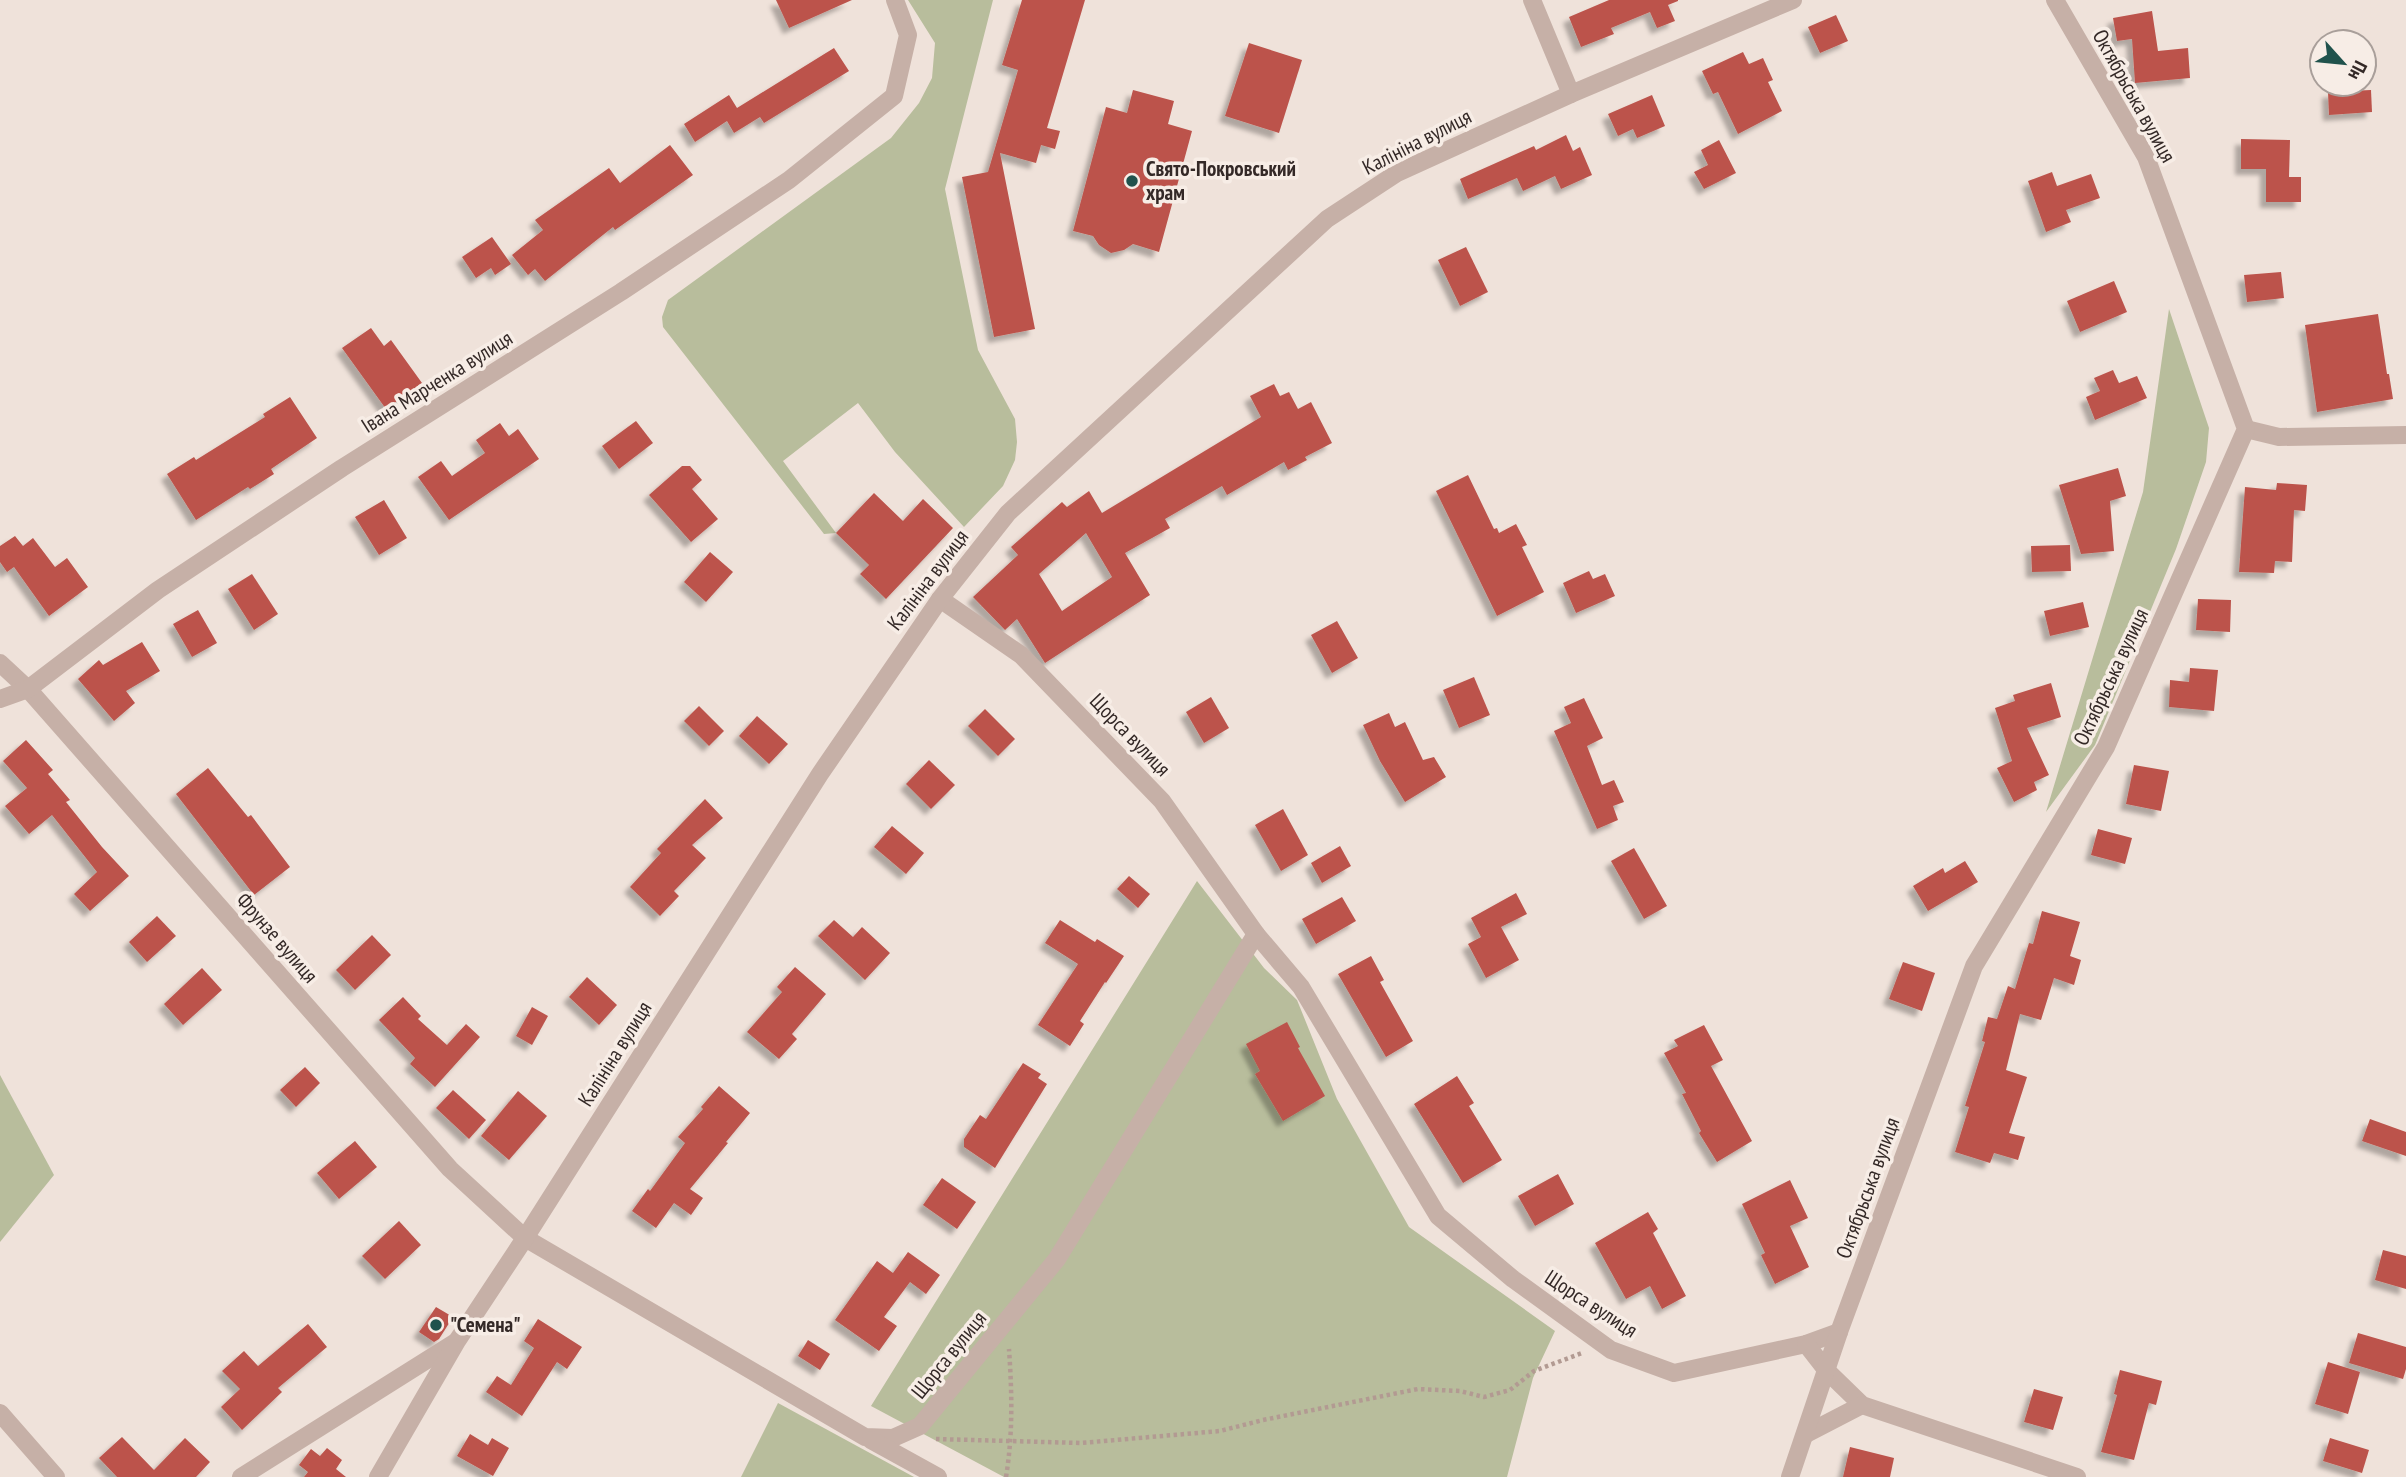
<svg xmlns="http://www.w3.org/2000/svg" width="2406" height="1477" font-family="'PT Sans Narrow',sans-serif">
	<defs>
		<filter id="shadow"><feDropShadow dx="-6" dy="6" stdDeviation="2" flood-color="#0004"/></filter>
	</defs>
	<rect width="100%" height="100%" fill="#efe2da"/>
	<!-- green -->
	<g fill="#b8bd9c">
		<path d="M 908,0 L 993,0 L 945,189 L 978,350 L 1015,419 L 1017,442 L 1015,460 L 1003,486 L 964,527 L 895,452 L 858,403 L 783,461 L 836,533 L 824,534 L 663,327 L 662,317 L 668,300 L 891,138 L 919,103 L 932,78 L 935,43 Z"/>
		<path d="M 2169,309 L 2209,428 L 2206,462 L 2176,549 L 2095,745 L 2046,812 L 2143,492 Z"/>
		<path d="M 1197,881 L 1264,968 L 1297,1000 L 1337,1099 L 1409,1227 L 1555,1331 L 1533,1378 L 1507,1477 L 1004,1477 L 871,1406 Z"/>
		<path d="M 0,1075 L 54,1175 L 0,1242 Z"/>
		<path d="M 778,1403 L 914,1477 L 741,1477 Z"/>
	</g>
	<!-- building -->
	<g fill="#bc534b" fill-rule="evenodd" filter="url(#shadow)">
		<path d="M 776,0 L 852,0 L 789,28 Z"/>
		<path d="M 1022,0 L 1085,0 L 1047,128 L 1060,131 L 1055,149 L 1041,145 L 1036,163 L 1000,153 L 1035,329 L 994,337 L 962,177 L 988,172 L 1018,70 L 1002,65 Z"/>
		<path d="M 1609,0 L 1678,0 L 1678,1 L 1668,5 L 1675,21 L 1657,28 L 1650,12 L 1611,28 L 1614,34 L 1581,47 L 1569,17 Z"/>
		<path d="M 2152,11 L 2158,51 L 2188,48 L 2190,78 L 2135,83 L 2132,39 L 2117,41 L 2113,18 Z"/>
		<path d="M 1836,15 L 1848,41 L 1820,53 L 1808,27 Z"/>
		<path d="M 1249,43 L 1302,60 L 1279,133 L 1225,116 Z"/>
		<path d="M 834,48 L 849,71 L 764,123 L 760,117 L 734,133 L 727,121 L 695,142 L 684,124 L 729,95 L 737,108 Z"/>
		<path d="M 1743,52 L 1749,64 L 1763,58 L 1773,80 L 1768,82 L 1782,111 L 1738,134 L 1718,92 L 1713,94 L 1702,71 Z"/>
		<path d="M 1133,90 L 1174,101 L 1168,124 L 1192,131 L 1159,252 L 1133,244 L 1124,250 L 1111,253 L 1099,245 L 1093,236 L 1073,231 L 1106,107 L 1127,113 Z"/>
		<path d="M 2371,90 L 2372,112 L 2329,115 L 2328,92 Z"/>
		<path d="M 1652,95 L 1665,126 L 1637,138 L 1633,129 L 1618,136 L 1608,114 Z"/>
		<path d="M 1566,135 L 1573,151 L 1580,147 L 1592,175 L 1561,189 L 1555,176 L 1523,191 L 1517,178 L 1468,199 L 1460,179 L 1534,146 L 1536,150 Z"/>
		<path d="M 2241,139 L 2290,140 L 2289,177 L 2301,177 L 2301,202 L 2266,202 L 2266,169 L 2241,169 Z"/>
		<path d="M 1719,140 L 1736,173 L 1704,189 L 1694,172 L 1708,165 L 1701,150 Z"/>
		<path d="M 670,145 L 693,175 L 615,230 L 613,227 L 545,281 L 535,269 L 528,275 L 512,255 L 543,230 L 535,220 L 609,168 L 620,183 Z"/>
		<path d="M 2052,172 L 2057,186 L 2091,174 L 2100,198 L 2066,210 L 2071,222 L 2046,232 L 2028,181 Z"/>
		<path d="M 492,237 L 511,264 L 495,275 L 491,268 L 476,278 L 462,257 Z"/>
		<path d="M 1466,247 L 1488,292 L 1460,306 L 1438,260 Z"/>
		<path d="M 2281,272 L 2284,298 L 2247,302 L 2244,275 Z"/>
		<path d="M 2114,281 L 2127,312 L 2080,332 L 2067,301 Z"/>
		<path d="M 2378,314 L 2387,374 L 2389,374 L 2393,399 L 2317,412 L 2305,325 Z"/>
		<path d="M 371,328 L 384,346 L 391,340 L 422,383 L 386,409 L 342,348 Z"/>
		<path d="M 2113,370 L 2119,383 L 2137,376 L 2147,398 L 2095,420 L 2086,397 L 2100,391 L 2094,378 Z"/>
		<path d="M 1274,384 L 1280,396 L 1289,392 L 1298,409 L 1311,402 L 1332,443 L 1305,457 L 1307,460 L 1288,470 L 1284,462 L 1227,495 L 1222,486 L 1165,519 L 1170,528 L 1125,553 L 1150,595 L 1045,663 L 1017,619 L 1005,630 L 973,597 L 1018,555 L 1011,547 L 1062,502 L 1067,507 L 1089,491 L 1102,513 L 1261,417 L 1250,396 ZM 1086,533 L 1112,577 L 1062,611 L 1039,574 Z"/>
		<path d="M 290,397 L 317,438 L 271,469 L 274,474 L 250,489 L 248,487 L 196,520 L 167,474 L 194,457 L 196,460 L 265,417 L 263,414 Z"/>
		<path d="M 636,421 L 653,443 L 619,469 L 602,446 Z"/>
		<path d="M 500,423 L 509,436 L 518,429 L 539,459 L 449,520 L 418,477 L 441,461 L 452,476 L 485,453 L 476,440 Z"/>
		<path d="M 682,466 L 690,466 L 702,480 L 692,489 L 718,519 L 691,542 L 649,495 Z"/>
		<path d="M 2118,468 L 2126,496 L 2110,501 L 2114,551 L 2081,554 L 2059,485 Z"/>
		<path d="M 1468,475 L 1494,529 L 1497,528 L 1499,533 L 1516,524 L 1527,545 L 1522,547 L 1544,592 L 1497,616 L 1436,491 Z"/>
		<path d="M 2277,483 L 2307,485 L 2305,511 L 2294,510 L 2292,562 L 2275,561 L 2274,573 L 2239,572 L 2245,487 L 2276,490 Z"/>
		<path d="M 874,493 L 903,521 L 923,499 L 953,528 L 886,599 L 860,574 L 869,565 L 836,533 Z"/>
		<path d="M 384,500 L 407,538 L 379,555 L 355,517 Z"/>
		<path d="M 15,536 L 23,546 L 33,538 L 55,567 L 67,558 L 88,587 L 49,616 L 14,567 L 7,572 L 0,562 L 0,546 Z"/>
		<path d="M 2070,545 L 2071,571 L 2032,572 L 2031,546 Z"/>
		<path d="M 710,552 L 733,572 L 706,602 L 684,582 Z"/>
		<path d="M 1589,571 L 1593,579 L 1605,574 L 1615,596 L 1576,613 L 1563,583 Z"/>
		<path d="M 252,574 L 278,614 L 254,630 L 228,589 Z"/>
		<path d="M 2198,599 L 2231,600 L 2230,632 L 2196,630 Z"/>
		<path d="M 2083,602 L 2089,627 L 2050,636 L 2044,611 Z"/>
		<path d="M 198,610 L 217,643 L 192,657 L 173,624 Z"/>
		<path d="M 1337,621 L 1358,658 L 1332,673 L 1311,635 Z"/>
		<path d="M 142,642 L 160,671 L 126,691 L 135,703 L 114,721 L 78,679 L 99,660 L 103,665 Z"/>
		<path d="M 2190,668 L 2218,670 L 2214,711 L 2169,707 L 2170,680 L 2189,682 Z"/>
		<path d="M 1474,677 L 1490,715 L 1459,728 L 1443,690 Z"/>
		<path d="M 2051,683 L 2061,717 L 2027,728 L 2049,775 L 2034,782 L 2037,790 L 2014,802 L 1997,768 L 2012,761 L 1995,708 L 2015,701 L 2013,695 Z"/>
		<path d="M 1211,697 L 1229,728 L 1204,743 L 1186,712 Z"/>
		<path d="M 1584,698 L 1603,738 L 1587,746 L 1602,785 L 1614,780 L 1624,802 L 1613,806 L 1618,820 L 1597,829 L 1554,731 L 1571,723 L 1564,707 Z"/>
		<path d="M 699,706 L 724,731 L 709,746 L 684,721 Z"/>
		<path d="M 985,709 L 1015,739 L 998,756 L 968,726 Z"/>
		<path d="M 1389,713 L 1395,727 L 1405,722 L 1423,760 L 1434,757 L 1446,777 L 1405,802 L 1380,761 L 1363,725 Z"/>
		<path d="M 757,716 L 788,744 L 769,764 L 739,736 Z"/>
		<path d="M 26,740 L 53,770 L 48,774 L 70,800 L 66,802 L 102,847 L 129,876 L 90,911 L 74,894 L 97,872 L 52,815 L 29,834 L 5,806 L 27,788 L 3,761 Z"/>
		<path d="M 929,760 L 955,785 L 931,809 L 906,784 Z"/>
		<path d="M 2134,765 L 2169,771 L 2161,811 L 2126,804 Z"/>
		<path d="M 208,768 L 248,817 L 251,815 L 290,867 L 254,895 L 176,794 Z"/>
		<path d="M 705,799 L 723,818 L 692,845 L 706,858 L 674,891 L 679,896 L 660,916 L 630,887 L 661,853 L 657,849 Z"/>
		<path d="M 1283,809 L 1308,855 L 1281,871 L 1255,825 Z"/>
		<path d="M 892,826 L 924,853 L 906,874 L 874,847 Z"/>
		<path d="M 2098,829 L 2132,838 L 2125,864 L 2091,855 Z"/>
		<path d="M 1340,846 L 1351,866 L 1322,883 L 1311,863 Z"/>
		<path d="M 1634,848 L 1667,906 L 1644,919 L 1611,861 Z"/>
		<path d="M 1965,861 L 1978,882 L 1928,911 L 1913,886 L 1943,868 L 1945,873 Z"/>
		<path d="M 1129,876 L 1150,894 L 1138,908 L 1117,889 Z"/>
		<path d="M 1516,893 L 1527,914 L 1501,927 L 1519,960 L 1486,978 L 1468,944 L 1481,937 L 1471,918 Z"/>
		<path d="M 1342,897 L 1356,921 L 1316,944 L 1302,919 Z"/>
		<path d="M 2042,911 L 2080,922 L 2070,956 L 2081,960 L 2074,985 L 2054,978 L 2041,1020 L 2020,1014 L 2006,1070 L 2027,1077 L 2009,1133 L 2025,1137 L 2018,1160 L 1994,1153 L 1990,1163 L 1955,1152 L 1969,1107 L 1965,1106 L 1985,1042 L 1982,1041 L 1988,1017 L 1997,1019 L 2008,986 L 2015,989 L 2029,943 L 2033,944 Z"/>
		<path d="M 157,916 L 176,936 L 147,962 L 129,942 Z"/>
		<path d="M 834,920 L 853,937 L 862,927 L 890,953 L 865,980 L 818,936 Z"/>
		<path d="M 1060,920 L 1095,942 L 1097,939 L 1124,956 L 1106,983 L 1105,982 L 1080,1021 L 1084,1024 L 1070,1046 L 1038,1025 L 1078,964 L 1045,943 Z"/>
		<path d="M 372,935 L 391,955 L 355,990 L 336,970 Z"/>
		<path d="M 1371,956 L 1384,980 L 1380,982 L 1413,1041 L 1386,1057 L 1338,974 Z"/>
		<path d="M 1903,962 L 1935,973 L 1922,1011 L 1889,999 Z"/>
		<path d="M 795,967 L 826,994 L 792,1034 L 797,1039 L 779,1059 L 747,1032 L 782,992 L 777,987 Z"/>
		<path d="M 202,968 L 222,990 L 183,1025 L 164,1004 Z"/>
		<path d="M 587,977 L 617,1005 L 599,1025 L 569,997 Z"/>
		<path d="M 403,997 L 421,1016 L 418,1019 L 447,1045 L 466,1024 L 480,1037 L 435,1087 L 410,1064 L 415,1058 L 379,1020 Z"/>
		<path d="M 532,1007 L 548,1016 L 532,1045 L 516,1036 Z"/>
		<path d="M 1287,1022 L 1300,1047 L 1298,1048 L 1325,1096 L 1283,1121 L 1255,1074 L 1260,1071 L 1246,1044 Z"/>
		<path d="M 1704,1025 L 1723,1060 L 1711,1066 L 1752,1141 L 1717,1162 L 1699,1133 L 1701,1131 L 1682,1094 L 1686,1093 L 1664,1053 L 1678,1046 L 1674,1040 Z"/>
		<path d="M 1023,1063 L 1041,1074 L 1038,1078 L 1047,1084 L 995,1168 L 964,1147 L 964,1139 L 980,1115 L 986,1119 Z"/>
		<path d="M 305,1067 L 320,1083 L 296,1107 L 280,1090 Z"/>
		<path d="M 1457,1076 L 1474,1103 L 1469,1106 L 1502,1160 L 1463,1183 L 1414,1104 Z"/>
		<path d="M 719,1086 L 750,1113 L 726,1142 L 728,1143 L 690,1189 L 703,1198 L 691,1215 L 674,1203 L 656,1228 L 632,1211 L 648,1189 L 650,1191 L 685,1143 L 678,1137 L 703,1109 L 701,1107 Z"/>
		<path d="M 453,1090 L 486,1120 L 469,1139 L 436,1108 Z"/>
		<path d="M 518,1091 L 547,1116 L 509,1160 L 481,1136 Z"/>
		<path d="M 2370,1119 L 2406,1132 L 2406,1156 L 2362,1141 Z"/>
		<path d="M 355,1141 L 377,1167 L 339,1199 L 317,1173 Z"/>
		<path d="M 1558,1174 L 1574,1204 L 1535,1226 L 1518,1196 Z"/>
		<path d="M 942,1178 L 976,1202 L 957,1229 L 923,1205 Z"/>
		<path d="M 1790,1180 L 1808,1218 L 1790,1226 L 1809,1267 L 1775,1284 L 1761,1255 L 1765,1253 L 1742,1204 Z"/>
		<path d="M 1648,1212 L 1658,1229 L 1653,1233 L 1686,1296 L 1662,1309 L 1650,1286 L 1626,1299 L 1595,1243 Z"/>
		<path d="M 399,1221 L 421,1245 L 385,1279 L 362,1256 Z"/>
		<path d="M 2383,1250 L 2406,1256 L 2406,1289 L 2375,1280 Z"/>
		<path d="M 908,1252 L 940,1275 L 926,1294 L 910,1282 L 884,1317 L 897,1326 L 879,1351 L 835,1320 L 877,1261 L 893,1273 Z"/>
		<path d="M 436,1307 L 453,1317 L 439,1339 L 434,1342 L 419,1332 Z"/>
		<path d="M 538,1319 L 582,1347 L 567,1369 L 557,1362 L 522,1416 L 486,1392 L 497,1376 L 511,1385 L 534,1348 L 524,1341 Z"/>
		<path d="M 308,1324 L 327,1347 L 278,1388 L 282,1392 L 242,1430 L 221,1407 L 240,1389 L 222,1371 L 244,1351 L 258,1366 Z"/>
		<path d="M 2358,1333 L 2406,1347 L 2406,1369 L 2403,1379 L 2349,1363 Z"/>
		<path d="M 808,1340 L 830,1354 L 820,1370 L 798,1356 Z"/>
		<path d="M 2328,1362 L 2360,1372 L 2348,1414 L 2315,1404 Z"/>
		<path d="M 2120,1370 L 2162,1381 L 2156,1405 L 2149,1403 L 2134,1460 L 2101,1452 L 2117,1395 L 2114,1394 Z"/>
		<path d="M 2034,1389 L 2063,1397 L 2053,1430 L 2024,1422 Z"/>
		<path d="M 470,1434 L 488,1445 L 492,1438 L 509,1448 L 493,1476 L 457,1456 Z"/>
		<path d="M 122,1437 L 154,1470 L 185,1438 L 210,1462 L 196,1477 L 117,1477 L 99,1458 Z"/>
		<path d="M 2330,1438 L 2369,1450 L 2362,1473 L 2323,1461 Z"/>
		<path d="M 1850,1447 L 1894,1458 L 1890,1477 L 1843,1477 Z"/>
		<path d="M 327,1448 L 342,1460 L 336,1469 L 346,1477 L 304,1477 L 308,1472 L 299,1465 L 311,1449 L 320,1456 Z"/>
	</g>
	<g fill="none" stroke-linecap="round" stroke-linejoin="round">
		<!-- path -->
		<g stroke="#b29a92" stroke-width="4.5" stroke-dasharray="3.5 3.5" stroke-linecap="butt">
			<path d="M 936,1439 L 1081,1443 L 1220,1431 L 1263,1420 L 1418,1389 L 1460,1391 L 1484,1397 L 1510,1390 L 1534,1371 L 1582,1353"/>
			<path d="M 1006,1477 C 1013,1434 1012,1393 1009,1349"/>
		</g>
		<!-- minor -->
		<g stroke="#c6b0a7" stroke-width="18">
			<path d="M 1532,0 L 1571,94"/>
			<path d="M 2246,429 L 2279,437 L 2406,435"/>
			<path d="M 940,599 L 1021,655 L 1162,801 L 1256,934 L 1301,987 L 1438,1216 L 1513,1279 L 1611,1350 L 1674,1373 L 1806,1344 L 1839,1332"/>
			<path d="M 0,663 L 28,689 L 450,1169 L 525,1238 L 865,1437 L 893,1438 L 920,1426 L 1057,1259 L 1256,934"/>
			<path d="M 0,699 L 28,689 L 158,590 L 342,468 L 621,292 L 789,180 L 894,96 L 908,35 L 895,0"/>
			<path d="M 1806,1344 L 1827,1371 L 1862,1405 L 2077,1477"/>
			<path d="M 0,1413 L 56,1477"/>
			<path d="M 1806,1434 L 1862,1405"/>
			<path d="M 871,1440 L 938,1477"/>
			<path d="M 241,1477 L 454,1343"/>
			<path d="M 378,1477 L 457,1341 L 525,1238 L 820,774 L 940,599 L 1008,513 L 1327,219 L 1397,173 L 1571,94 L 1793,0"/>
			<path d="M 1790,1477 L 1839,1332 L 1974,966 L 2106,747 L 2246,429 L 2146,157 L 2055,0"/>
		</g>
	</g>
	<!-- markers -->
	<g fill="#20524c" stroke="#f7ede6" stroke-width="2.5">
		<circle cx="1132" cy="181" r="7"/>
		<circle cx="436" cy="1325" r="7"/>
	</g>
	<g text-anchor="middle" stroke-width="7" stroke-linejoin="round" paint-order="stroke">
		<!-- street labels -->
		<g font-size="21" fill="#342927" stroke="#f7ede6">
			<text transform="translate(2134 96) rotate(61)" y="7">Октябрьська вулиця</text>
			<text transform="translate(1417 142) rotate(-27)" y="7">Калініна вулиця</text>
			<text transform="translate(437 382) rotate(-32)" y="7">Івана Марченка вулиця</text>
			<text transform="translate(928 580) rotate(-53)" y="7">Калініна вулиця</text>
			<text transform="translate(2111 677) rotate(-65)" y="7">Октябрьська вулиця</text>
			<text transform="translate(1130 735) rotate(46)" y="7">Щорса вулиця</text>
			<text transform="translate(277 938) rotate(49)" y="7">Фрунзе вулиця</text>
			<text transform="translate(615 1054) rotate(-58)" y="7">Калініна вулиця</text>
			<text transform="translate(1868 1188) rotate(-70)" y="7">Октябрьська вулиця</text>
			<text transform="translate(1591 1304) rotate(33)" y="7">Щорса вулиця</text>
			<text transform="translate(949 1355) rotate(-51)" y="7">Щорса вулиця</text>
		</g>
		<!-- poi labels -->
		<g font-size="21" font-weight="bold" fill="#342927" stroke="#f7ede6" text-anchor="start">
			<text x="1146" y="176">Свято-Покровський<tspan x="1146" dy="24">храм</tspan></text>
			<text x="450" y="1332">"Семена"</text>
		</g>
	</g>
	<!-- north arrow -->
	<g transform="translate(2343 63) rotate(117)"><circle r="33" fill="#f7ede6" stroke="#a99f9a" stroke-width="2"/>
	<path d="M0-5L12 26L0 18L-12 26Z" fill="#20524c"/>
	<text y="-10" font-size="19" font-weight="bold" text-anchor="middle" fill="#342927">Пн</text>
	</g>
</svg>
